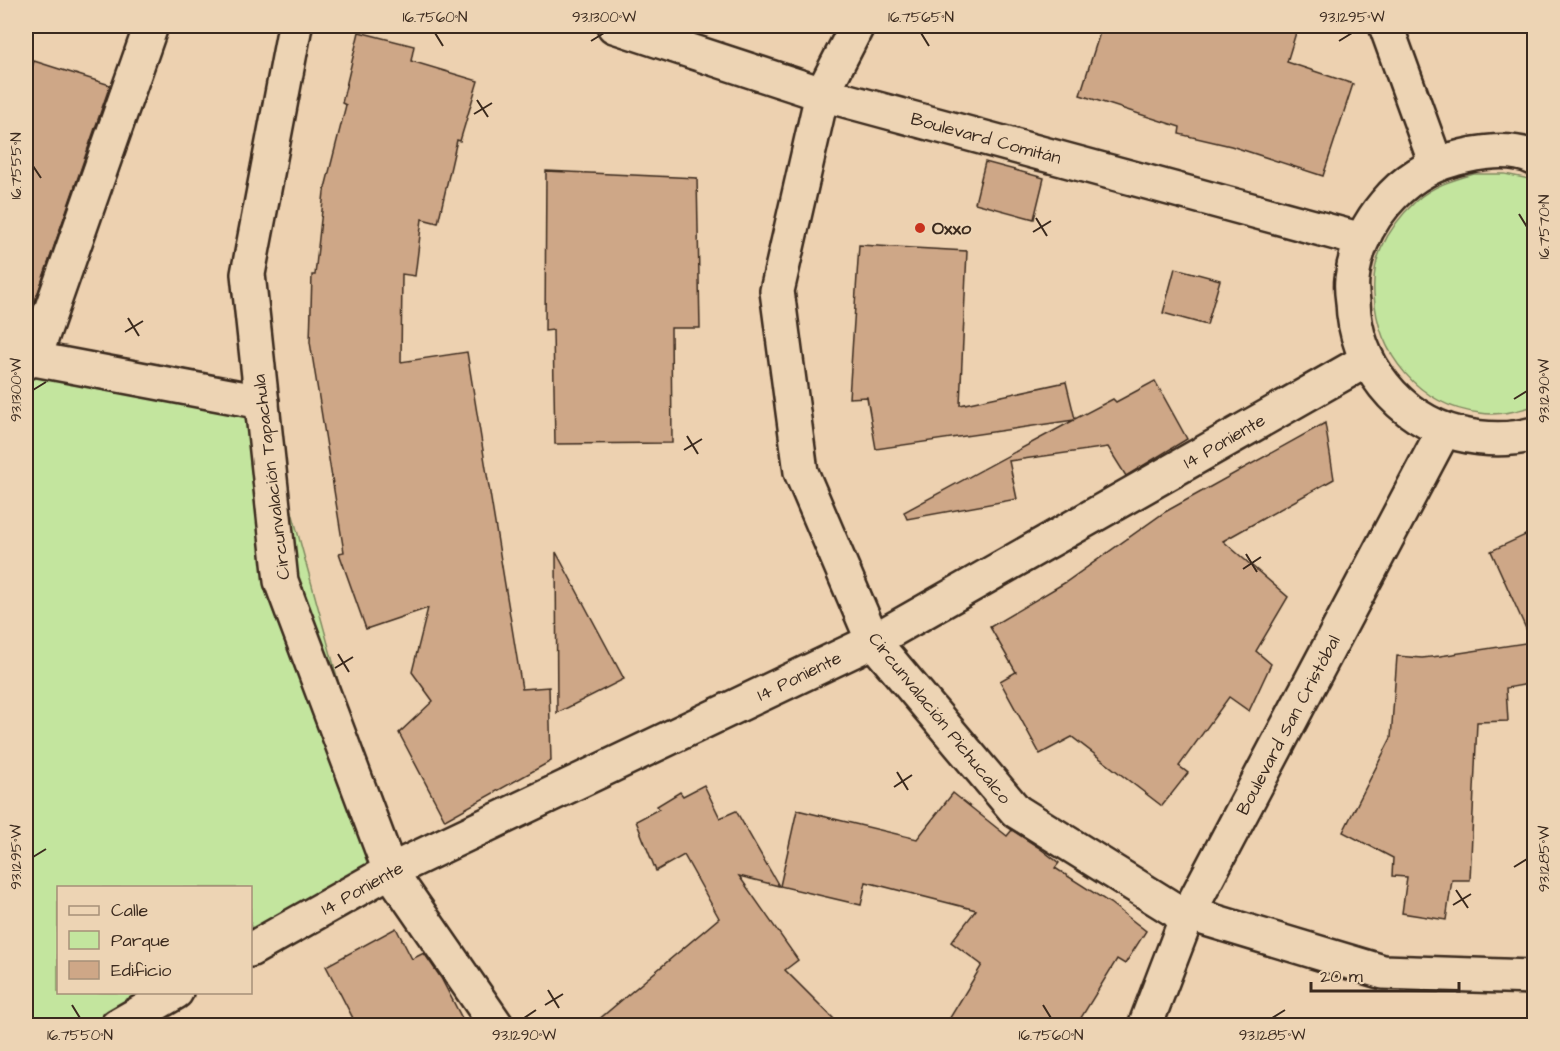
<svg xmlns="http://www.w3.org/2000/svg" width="1560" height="1051" font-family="'Architects Daughter',sans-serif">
	<rect width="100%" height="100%" fill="#edd1b0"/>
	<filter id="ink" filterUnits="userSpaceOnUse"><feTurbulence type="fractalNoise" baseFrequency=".0167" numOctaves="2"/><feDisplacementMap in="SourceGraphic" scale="12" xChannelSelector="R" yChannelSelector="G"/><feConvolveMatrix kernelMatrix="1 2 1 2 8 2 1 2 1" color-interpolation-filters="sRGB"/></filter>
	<g filter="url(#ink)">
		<!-- green -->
		<g fill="#c3e59e" stroke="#7f885e" stroke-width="1.5">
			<path d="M 1474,174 L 1505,174 L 1534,180 L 1534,406 C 1517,411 1499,416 1480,413 C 1419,406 1377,354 1374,294 C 1373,279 1375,263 1381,249 C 1389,231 1402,214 1416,201 C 1432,186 1453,180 1474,174 Z"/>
			<path d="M 26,362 L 262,402 L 390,871 L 251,950 L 250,888 L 58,888 L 58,992 L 176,993 L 117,1025 L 26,1025 Z"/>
		</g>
		<!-- building -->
		<g fill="#cea787" stroke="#3b2a1e" stroke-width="1.5">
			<path d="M 1102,26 L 1298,26 L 1287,62 L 1353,84 L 1323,176 L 1231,146 L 1179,134 L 1180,127 L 1080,95 Z"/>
			<path d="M 359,32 L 414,46 L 411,61 L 478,81 L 460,141 L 457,140 L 438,223 L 422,219 L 415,276 L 402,274 L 401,362 L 467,352 L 522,689 L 549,687 L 551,761 L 445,820 L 399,733 L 433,701 L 412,672 L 428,608 L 366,629 L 339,553 L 344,552 L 310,342 L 312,275 L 315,275 L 324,192 L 346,105 L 342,103 Z"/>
			<path d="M 34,61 L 110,85 L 26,327 L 26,87 Z"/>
			<path d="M 985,162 L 1044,178 L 1034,219 L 975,203 Z"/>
			<path d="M 546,171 L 697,178 L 700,328 L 671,328 L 672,443 L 555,444 L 553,330 L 545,331 Z"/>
			<path d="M 859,245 L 967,251 L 960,405 L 1066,382 L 1075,419 L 1113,399 L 1116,402 L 1155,381 L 1187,439 L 1126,476 L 1108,447 L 1009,461 L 1017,499 L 907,519 L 904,512 L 1074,420 L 876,449 L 867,397 L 849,398 Z"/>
			<path d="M 1175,268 L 1220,280 L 1207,325 L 1163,313 Z"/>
			<path d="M 1325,423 L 1334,479 L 1223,541 L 1288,597 L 1256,651 L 1271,664 L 1249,711 L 1229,697 L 1179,766 L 1188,773 L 1162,806 L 1072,737 L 1040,754 L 1000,681 L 1016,672 L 990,627 L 1066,582 L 1165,512 Z"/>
			<path d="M 1534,531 L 1534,683 L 1506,688 L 1508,721 L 1477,722 L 1470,880 L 1452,880 L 1446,920 L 1402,913 L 1407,877 L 1392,876 L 1393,858 L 1343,832 L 1391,738 L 1397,656 L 1422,658 L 1440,656 L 1532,642 L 1491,551 Z"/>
			<path d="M 556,552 L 624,679 L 557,713 Z"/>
			<path d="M 704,785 L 720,818 L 736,811 L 779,886 L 739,876 L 798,960 L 785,970 L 841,1026 L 591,1026 L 719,918 L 684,855 L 656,871 L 636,821 L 659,809 L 657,806 L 680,792 L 683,796 Z"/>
			<path d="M 953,793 L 1007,836 L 1012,830 L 1038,847 L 1059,863 L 1055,868 L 1110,903 L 1146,931 L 1125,964 L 1117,959 L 1076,1026 L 945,1026 L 982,965 L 951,942 L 976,910 L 866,882 L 861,905 L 780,886 L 797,810 L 917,839 Z"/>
			<path d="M 396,928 L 412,959 L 424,953 L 441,978 L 466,1026 L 357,1026 L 326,966 Z"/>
		</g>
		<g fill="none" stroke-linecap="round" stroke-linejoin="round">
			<defs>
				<g id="minor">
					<path d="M 295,26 L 248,274 L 281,581 L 390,871 L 497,1026"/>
					<path d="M 614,26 L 822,94 L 1362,240"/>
					<path d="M 857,26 L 822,94 L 777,291 L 801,472 L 873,641 L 1016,811 L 1173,909 L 1383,972 L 1534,977"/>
					<path d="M 1386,26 L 1436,164"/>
					<path d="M 1534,158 C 1511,147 1478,152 1454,159 C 1400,173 1358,224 1352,279 C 1351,287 1352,295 1353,302 C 1355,363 1398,419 1459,434 C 1484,440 1509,441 1534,434"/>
					<path d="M 34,359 L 262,402"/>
					<path d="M 26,362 L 34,359 L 151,26"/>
					<path d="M 250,950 L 390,871 L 873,641 L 1367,360"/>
					<path d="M 117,1026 L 176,992"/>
					<path d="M 1145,1026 L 1188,914 L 1444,430"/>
				</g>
			</defs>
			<!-- minor casing -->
			<use href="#minor" stroke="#3b2a1e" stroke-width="38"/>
			<!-- minor -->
			<use href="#minor" stroke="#edd4b4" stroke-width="33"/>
		</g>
	</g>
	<!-- ticks -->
	<path fill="none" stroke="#3b2a1e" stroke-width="2" d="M 435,33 L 443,46M 921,33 L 929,46M 591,41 L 604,33M 1339,41 L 1352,33M 477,100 L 488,117M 474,114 L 492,103M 33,166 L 41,178M 1519,214 L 1527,227M 1036,218 L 1047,236M 1033,232 L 1051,221M 128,318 L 139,336M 125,332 L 143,321M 33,390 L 46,382M 1514,399 L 1527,391M 687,436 L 698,454M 684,450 L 702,439M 1246,554 L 1257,572M 1243,569 L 1261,557M 338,654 L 349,672M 335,668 L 353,657M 897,772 L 908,790M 894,787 L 912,775M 33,857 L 46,849M 1514,867 L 1527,859M 1456,890 L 1468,908M 1453,905 L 1471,894M 548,990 L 559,1008M 72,1005 L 80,1018M 545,1005 L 563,994M 1043,1005 L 1051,1018M 524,1018 L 536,1010M 1272,1018 L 1285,1010"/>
	<!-- markers -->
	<circle fill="#c8321e" stroke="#edd4b4" stroke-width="2" cx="920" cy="228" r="6"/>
	<g text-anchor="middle" stroke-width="4.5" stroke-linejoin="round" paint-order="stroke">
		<!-- street labels -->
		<g font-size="18" fill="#3b2a1e" stroke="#edd4b4">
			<text transform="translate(986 138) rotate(15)" y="6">Boulevard Comitán</text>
			<text transform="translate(1224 441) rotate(-30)" y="6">14 Poniente</text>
			<text transform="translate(271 477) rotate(-97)" y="6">Circunvalación Tapachula</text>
			<text transform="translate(799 676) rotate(-26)" y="6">14 Poniente</text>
			<text transform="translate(940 718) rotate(51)" y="6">Circunvalación Pichucalco</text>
			<text transform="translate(1288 725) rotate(-62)" y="6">Boulevard San Cristóbal</text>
			<text transform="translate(362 888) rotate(-29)" y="6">14 Poniente</text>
		</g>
		<!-- poi labels -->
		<g font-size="18" font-weight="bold" fill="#3b2a1e" stroke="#edd4b4" text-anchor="start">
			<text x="932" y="234">Oxxo</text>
		</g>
	</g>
	<!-- margin -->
	<rect width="1560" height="1051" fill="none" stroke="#edd4b4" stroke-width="66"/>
	<!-- legend -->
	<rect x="57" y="886" width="195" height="108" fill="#edd4b4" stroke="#a69078" stroke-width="1.5"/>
	<rect x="69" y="906" width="30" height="9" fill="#edd4b4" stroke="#a69078" stroke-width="1.5"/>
	<text x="111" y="916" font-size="18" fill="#3b2a1e">Calle</text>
	<rect x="69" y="931" width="30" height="18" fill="#c3e59e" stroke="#a69078" stroke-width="1.5"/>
	<text x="111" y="946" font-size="18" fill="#3b2a1e">Parque</text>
	<rect x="69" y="961" width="30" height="18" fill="#cea787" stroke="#a69078" stroke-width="1.5"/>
	<text x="111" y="976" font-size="18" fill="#3b2a1e">Edificio</text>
	<!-- scale -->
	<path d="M1311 982v9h148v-9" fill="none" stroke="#3b2a1e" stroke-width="3"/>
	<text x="1320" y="982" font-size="18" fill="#3b2a1e" stroke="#edd4b4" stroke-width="4.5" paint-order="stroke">20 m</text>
	<rect x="33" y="33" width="1494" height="985" fill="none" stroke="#3b2a1e" stroke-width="2"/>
	<g font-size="15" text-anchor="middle" fill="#3b2a1e">
		<text x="435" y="22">16.7560°N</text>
		<text x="604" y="22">93.1300°W</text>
		<text x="921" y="22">16.7565°N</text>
		<text x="1352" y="22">93.1295°W</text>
		<text transform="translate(16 166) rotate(-90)" y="5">16.7555°N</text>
		<text transform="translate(1544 227) rotate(-90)" y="5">16.7570°N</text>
		<text transform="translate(16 390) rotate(-90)" y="5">93.1300°W</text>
		<text transform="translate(1544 391) rotate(-90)" y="5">93.1290°W</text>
		<text transform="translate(16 857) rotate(-90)" y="5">93.1295°W</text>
		<text transform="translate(1544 859) rotate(-90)" y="5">93.1285°W</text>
		<text x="80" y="1040">16.7550°N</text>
		<text x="524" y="1040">93.1290°W</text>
		<text x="1051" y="1040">16.7560°N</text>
		<text x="1272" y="1040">93.1285°W</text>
	</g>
</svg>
